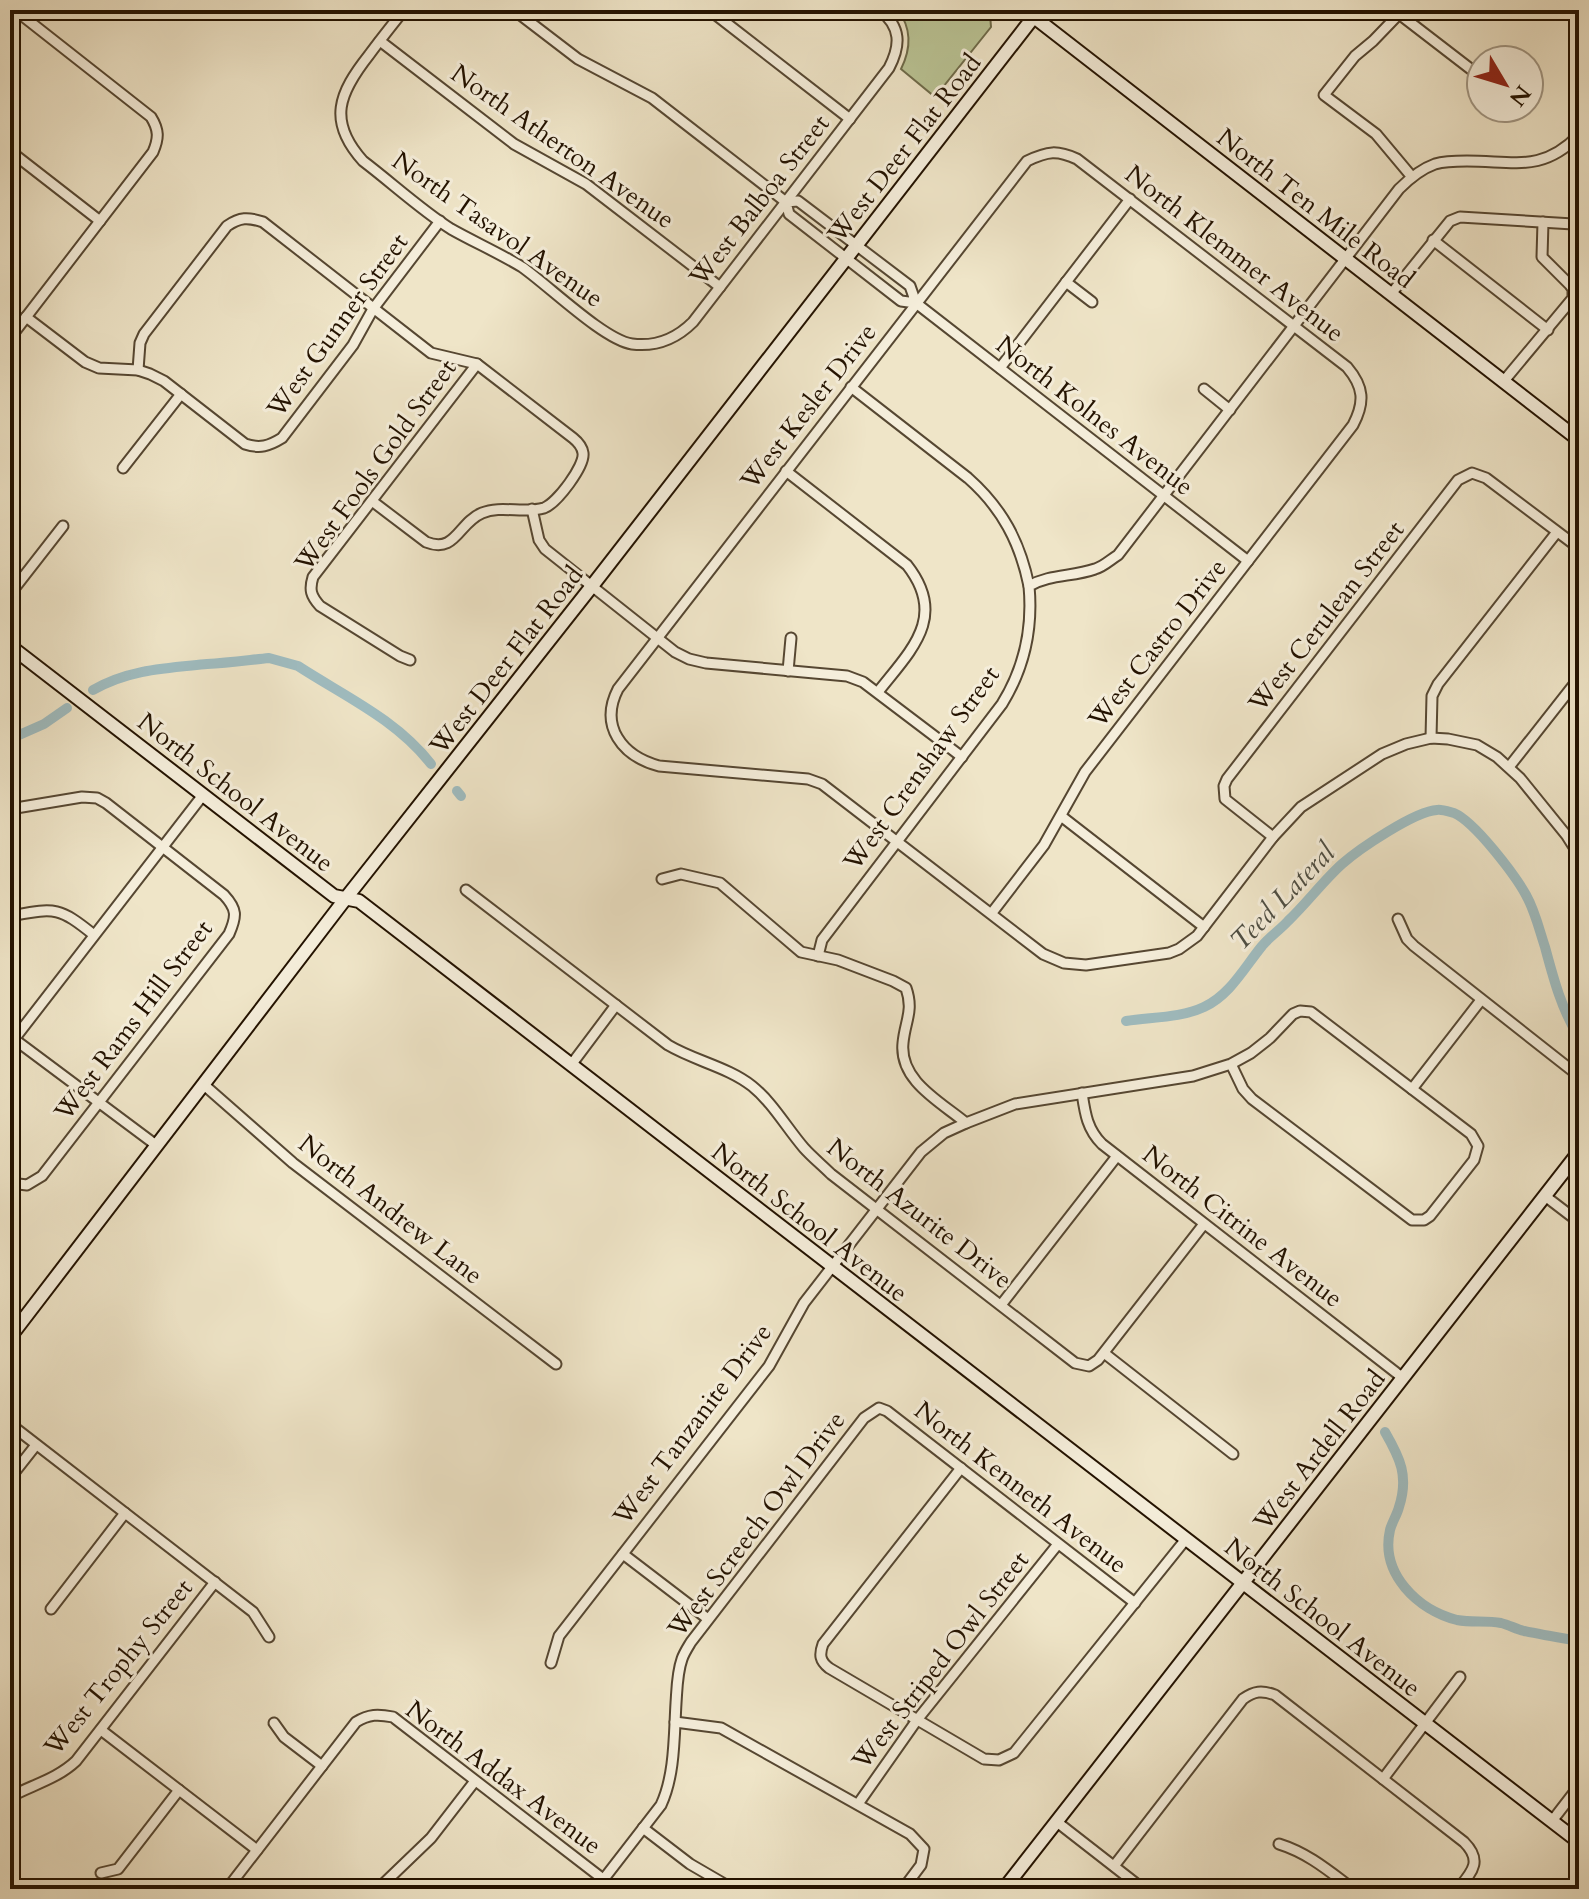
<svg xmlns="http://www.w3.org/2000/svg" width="1589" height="1899" font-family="Cardo,serif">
	<rect width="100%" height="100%" fill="#efe5c8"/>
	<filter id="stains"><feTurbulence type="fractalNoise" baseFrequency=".0025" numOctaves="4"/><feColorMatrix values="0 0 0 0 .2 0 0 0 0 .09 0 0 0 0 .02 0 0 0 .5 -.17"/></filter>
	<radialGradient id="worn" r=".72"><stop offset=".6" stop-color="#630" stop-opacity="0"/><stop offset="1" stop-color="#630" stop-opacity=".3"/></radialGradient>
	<!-- green -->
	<path fill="#bac495" stroke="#6e6b4a" stroke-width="2" d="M 898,10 L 985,10 L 990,14 L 991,27 L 935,97 L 901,69 C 911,49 912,29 898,10 Z"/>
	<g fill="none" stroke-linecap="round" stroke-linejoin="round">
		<!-- canal -->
		<g stroke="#9fbcc0" stroke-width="10">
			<path d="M 93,690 C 129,669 168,668 207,664 C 228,663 249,660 269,658 L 298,666 C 344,696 396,719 431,764"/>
			<path d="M 10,739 L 44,724 L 67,708"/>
			<path d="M 457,791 L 461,796"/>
			<path d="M 1126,1021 C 1151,1017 1181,1018 1204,1007 C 1230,995 1244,968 1262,946 C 1269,937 1280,930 1288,921 C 1307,903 1323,881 1342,864 C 1359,849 1415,811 1437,810 C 1441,809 1450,812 1454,813 C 1475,822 1515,875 1526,895 C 1535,911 1539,929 1545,947 C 1553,977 1562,1011 1579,1037"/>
			<path d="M 1385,1432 C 1400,1458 1409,1476 1399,1507 C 1397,1515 1392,1522 1390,1530 C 1380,1574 1418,1610 1457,1620 C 1472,1623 1486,1620 1501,1623 C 1509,1625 1516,1629 1524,1631 C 1542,1635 1561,1638 1579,1641"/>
		</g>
		<defs>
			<g id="street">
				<path d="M 404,10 C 392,25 380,40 369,55 C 339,93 327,121 363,161 C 392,183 421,210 451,229 C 474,242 499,253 522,267 C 548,285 604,340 632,344 C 656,347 677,338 693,322 L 889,68 C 901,45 901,27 880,10"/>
				<path d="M 514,10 L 578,59 L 652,98 L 786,202"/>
				<path d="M 706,10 L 716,15 L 850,119"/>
				<path d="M 1394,10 L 1481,77"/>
				<path d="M 1399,14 L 1373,41 L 1355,56 L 1324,95 L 1376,134 L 1412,177"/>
				<path d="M 380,41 L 514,144 L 586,184 L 720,287"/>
				<path d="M 10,151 L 100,221"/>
				<path d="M 1433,240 L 1548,330"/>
				<path d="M 1066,282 L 1092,302"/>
				<path d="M 1391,294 L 1450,221 L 1460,217 L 1573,224"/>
				<path d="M 916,303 L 910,286 L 798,201 L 786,202 L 789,214 L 901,301 L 916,303 L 1248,561"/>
				<path d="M 26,317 L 85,362 L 99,368 L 138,370 L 150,374 L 164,381 L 245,444 C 260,449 269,446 282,438 L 353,345 L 373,309 L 440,221"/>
				<path d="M 10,338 L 153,152 C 159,138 159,130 151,117 L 15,10"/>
				<path d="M 1000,368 L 1130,199"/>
				<path d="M 138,370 L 140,343 L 144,334 L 227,226 C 240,217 248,217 263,222 L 431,353 L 477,364 L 573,438 C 578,442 582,446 583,453 C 585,466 557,503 544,508 C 524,514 501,505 482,513 C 458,523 456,554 426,542 L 372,501"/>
				<path d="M 1503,382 L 1573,298 L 1573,289 L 1570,285 L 1542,257 L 1543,222"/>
				<path d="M 851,387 L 968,478 C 1002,508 1020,542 1029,586"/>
				<path d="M 1204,389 L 1230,410"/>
				<path d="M 123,468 L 181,394"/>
				<path d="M 786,471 L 907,565 C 948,617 911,650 878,692"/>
				<path d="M 532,509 L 539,540 L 545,549 L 675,652 L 689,659 L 706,663 L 847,676 L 863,682 L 962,757"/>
				<path d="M 10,594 L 63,526"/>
				<path d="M 410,660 L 400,656 L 320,606 C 311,596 309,590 313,577 L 477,364"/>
				<path d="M 788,671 L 791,638"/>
				<path d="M 1431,738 L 1432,696 L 1438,684 L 1557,532"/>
				<path d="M 1509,767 L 1579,678"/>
				<path d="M 10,809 L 82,797 L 97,798 L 106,803 L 224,895 C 237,909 237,916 229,934 L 42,1176 L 27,1185 L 10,1183"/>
				<path d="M 1061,816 L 1204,927"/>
				<path d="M 1273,837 L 1225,799 L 1224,786 L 1227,779 L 1458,480 L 1472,473 L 1486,478 L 1579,548"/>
				<path d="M 662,879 L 681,874 L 720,883 L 801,952 L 838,960 L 893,981 L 906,988 C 914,1011 905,1021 903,1043 C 899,1081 941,1102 966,1123"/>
				<path d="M 466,890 L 668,1045 C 695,1061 728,1067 752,1086 C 773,1103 786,1127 804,1148 C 812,1157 822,1165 831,1174 L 1075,1363 L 1089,1366 L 1098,1360 L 1204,1224"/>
				<path d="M 991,914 L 1044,845 L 1085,772 L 1353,425 C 1365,402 1364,387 1347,367 L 1077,159 C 1057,150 1048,151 1027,161 L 618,689 C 599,726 622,756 659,766 L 808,779 L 822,784 L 1043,954 L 1064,963 L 1086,965 L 1169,953 L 1179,949 L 1197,936 L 1273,837 L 1301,807 L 1382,754 L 1406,744 L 1431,738 L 1448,739 L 1477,745 L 1497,757 L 1520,778 L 1567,836 L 1579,855"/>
				<path d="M 10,916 C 55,908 58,906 94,935"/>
				<path d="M 1398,919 L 1407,939 L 1414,946 L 1579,1076"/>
				<path d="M 818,956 L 822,940 L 1002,704 C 1025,667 1033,629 1029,586 C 1050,574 1072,577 1095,569 C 1103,567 1110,560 1118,555 L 1399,189 C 1409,179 1421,169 1435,164 C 1445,161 1457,161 1467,161 C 1514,161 1542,173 1579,135"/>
				<path d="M 10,1036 L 156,1145"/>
				<path d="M 15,1038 L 203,795"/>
				<path d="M 571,1065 L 616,1005"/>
				<path d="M 203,1084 L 293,1163 L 556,1364"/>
				<path d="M 1412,1089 L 1481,1000"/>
				<path d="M 1082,1093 C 1085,1113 1087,1129 1102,1144 L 1403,1378"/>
				<path d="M 1545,1196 L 1579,1222"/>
				<path d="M 1001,1305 L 1117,1156"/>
				<path d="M 1104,1353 L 1233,1454"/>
				<path d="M 10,1424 L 253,1612 L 269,1637"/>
				<path d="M 961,1468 L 823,1644 C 819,1655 820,1661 829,1668 L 984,1759 L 999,1760 L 1014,1753 L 1186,1539"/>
				<path d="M 10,1478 L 36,1445"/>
				<path d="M 623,1554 L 708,1619"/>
				<path d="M 51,1609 L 125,1513"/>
				<path d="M 551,1663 L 559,1636 L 769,1366 L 804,1303 L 921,1152 L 944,1133 L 966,1123 L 1015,1104 L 1193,1076 L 1231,1064 L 1251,1053 L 1270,1038 L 1293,1014 L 1300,1011 L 1311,1012 L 1471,1134 L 1478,1146 L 1474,1160 L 1430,1216 L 1424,1220 L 1412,1220 L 1252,1099 L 1243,1089 L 1231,1064"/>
				<path d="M 675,1722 L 721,1728 L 910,1834 L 924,1849 L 921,1865 L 903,1889"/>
				<path d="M 274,1723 L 284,1737 L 322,1766"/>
				<path d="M 101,1730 L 257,1850"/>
				<path d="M 1383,1779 L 1460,1677"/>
				<path d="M 10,1797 C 32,1785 57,1779 76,1761 L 215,1582"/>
				<path d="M 858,1804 L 917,1720 L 1058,1544"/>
				<path d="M 1552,1821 L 1579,1786"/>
				<path d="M 1057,1822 L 1143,1889"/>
				<path d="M 643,1828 L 690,1864 L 733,1889"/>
				<path d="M 1279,1844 C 1308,1853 1329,1871 1353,1889"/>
				<path d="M 1114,1866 L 1243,1699 C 1254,1691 1262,1690 1275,1695 L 1464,1842 C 1483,1861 1472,1872 1458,1889"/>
				<path d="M 101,1873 L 118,1869 L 179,1790"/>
				<path d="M 227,1889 L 356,1722 C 369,1714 378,1714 393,1717 L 603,1879"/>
				<path d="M 378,1889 L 431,1838 L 475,1781"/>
				<path d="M 596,1889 L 661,1805 C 675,1775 674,1736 676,1703 C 677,1689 677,1673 682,1659 C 684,1653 688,1647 691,1642 L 864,1418 L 879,1408 L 887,1411 L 1135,1603"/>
			</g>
			<g id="secondary">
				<path d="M 1025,10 L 1579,440"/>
				<path d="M 10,646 L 334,896 L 359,901 L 1579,1842"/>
				<path d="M 10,1337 L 346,898 L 592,586 L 1039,10"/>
				<path d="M 1004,1889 L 1579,1152"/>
			</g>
		</defs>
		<!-- street casing -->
		<use href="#street" stroke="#564732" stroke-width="13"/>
		<!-- secondary casing -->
		<use href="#secondary" stroke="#231200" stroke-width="16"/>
		<!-- street -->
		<use href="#street" stroke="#f5eedb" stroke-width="9"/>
		<!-- secondary -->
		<use href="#secondary" stroke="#f5eedb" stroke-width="12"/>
	</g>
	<g text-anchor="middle" stroke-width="6" stroke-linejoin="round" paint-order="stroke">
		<!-- street labels -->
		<g font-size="26" fill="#231200" stroke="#f5eedb">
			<text transform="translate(563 146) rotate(35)" y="9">North Atherton Avenue</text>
			<text transform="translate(904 148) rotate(-52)" y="9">West Deer Flat Road</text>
			<text transform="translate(759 200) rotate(-52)" y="9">West Balboa Street</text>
			<text transform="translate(1316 208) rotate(38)" y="9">North Ten Mile Road</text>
			<text transform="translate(498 229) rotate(35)" y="9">North Tasavol Avenue</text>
			<text transform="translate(1235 253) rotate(38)" y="9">North Klemmer Avenue</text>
			<text transform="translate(337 325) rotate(-54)" y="9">West Gunner Street</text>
			<text transform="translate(808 406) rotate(-52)" y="9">West Kesler Drive</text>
			<text transform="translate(1095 415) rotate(38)" y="9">North Kolnes Avenue</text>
			<text transform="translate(375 465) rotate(-54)" y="9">West Fools Gold Street</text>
			<text transform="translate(1326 616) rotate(-52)" y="9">West Cerulean Street</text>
			<text transform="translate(1157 643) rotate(-52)" y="9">West Castro Drive</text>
			<text transform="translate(506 660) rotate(-52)" y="9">West Deer Flat Road</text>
			<text transform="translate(921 768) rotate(-54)" y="9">West Crenshaw Street</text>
			<text transform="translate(236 792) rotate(38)" y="9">North School Avenue</text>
			<text transform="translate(133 1020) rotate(-53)" y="9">West Rams Hill Street</text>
			<text transform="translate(391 1209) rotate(38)" y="9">North Andrew Lane</text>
			<text transform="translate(920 1213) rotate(38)" y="9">North Azurite Drive</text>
			<text transform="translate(810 1222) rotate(38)" y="9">North School Avenue</text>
			<text transform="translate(1243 1226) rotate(38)" y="9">North Citrine Avenue</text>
			<text transform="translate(692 1424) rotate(-53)" y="9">West Tanzanite Drive</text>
			<text transform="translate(1319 1450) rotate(-52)" y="9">West Ardell Road</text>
			<text transform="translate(1021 1487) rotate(38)" y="9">North Kenneth Avenue</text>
			<text transform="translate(756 1524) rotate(-53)" y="9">West Screech Owl Drive</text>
			<text transform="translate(1323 1617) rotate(38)" y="9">North School Avenue</text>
			<text transform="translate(940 1660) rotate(-52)" y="9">West Striped Owl Street</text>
			<text transform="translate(118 1667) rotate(-51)" y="9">West Trophy Street</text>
			<text transform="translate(504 1777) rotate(37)" y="9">North Addax Avenue</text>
		</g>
		<!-- water labels -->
		<g font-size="28" font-style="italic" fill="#4e4e43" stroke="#f5eedb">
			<text transform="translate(1282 896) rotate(-46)" y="10">Teed Lateral</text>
		</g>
	</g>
	<!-- margin -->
	<rect width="1589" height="1899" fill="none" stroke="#efe5c8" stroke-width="40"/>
	<rect x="12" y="12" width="1565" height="1875" fill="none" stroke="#231200" stroke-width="4"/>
	<rect x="20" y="20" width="1549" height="1859" fill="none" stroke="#231200" stroke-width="2"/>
	<!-- north arrow -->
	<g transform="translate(1505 84) rotate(128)"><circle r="38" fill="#f5eedb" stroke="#a19683" stroke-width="2"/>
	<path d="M0-6L14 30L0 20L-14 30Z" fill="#8f2418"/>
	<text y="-12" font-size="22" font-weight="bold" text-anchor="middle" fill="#231200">N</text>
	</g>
	<rect width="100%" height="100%" filter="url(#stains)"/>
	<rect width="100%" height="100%" fill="url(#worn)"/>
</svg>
